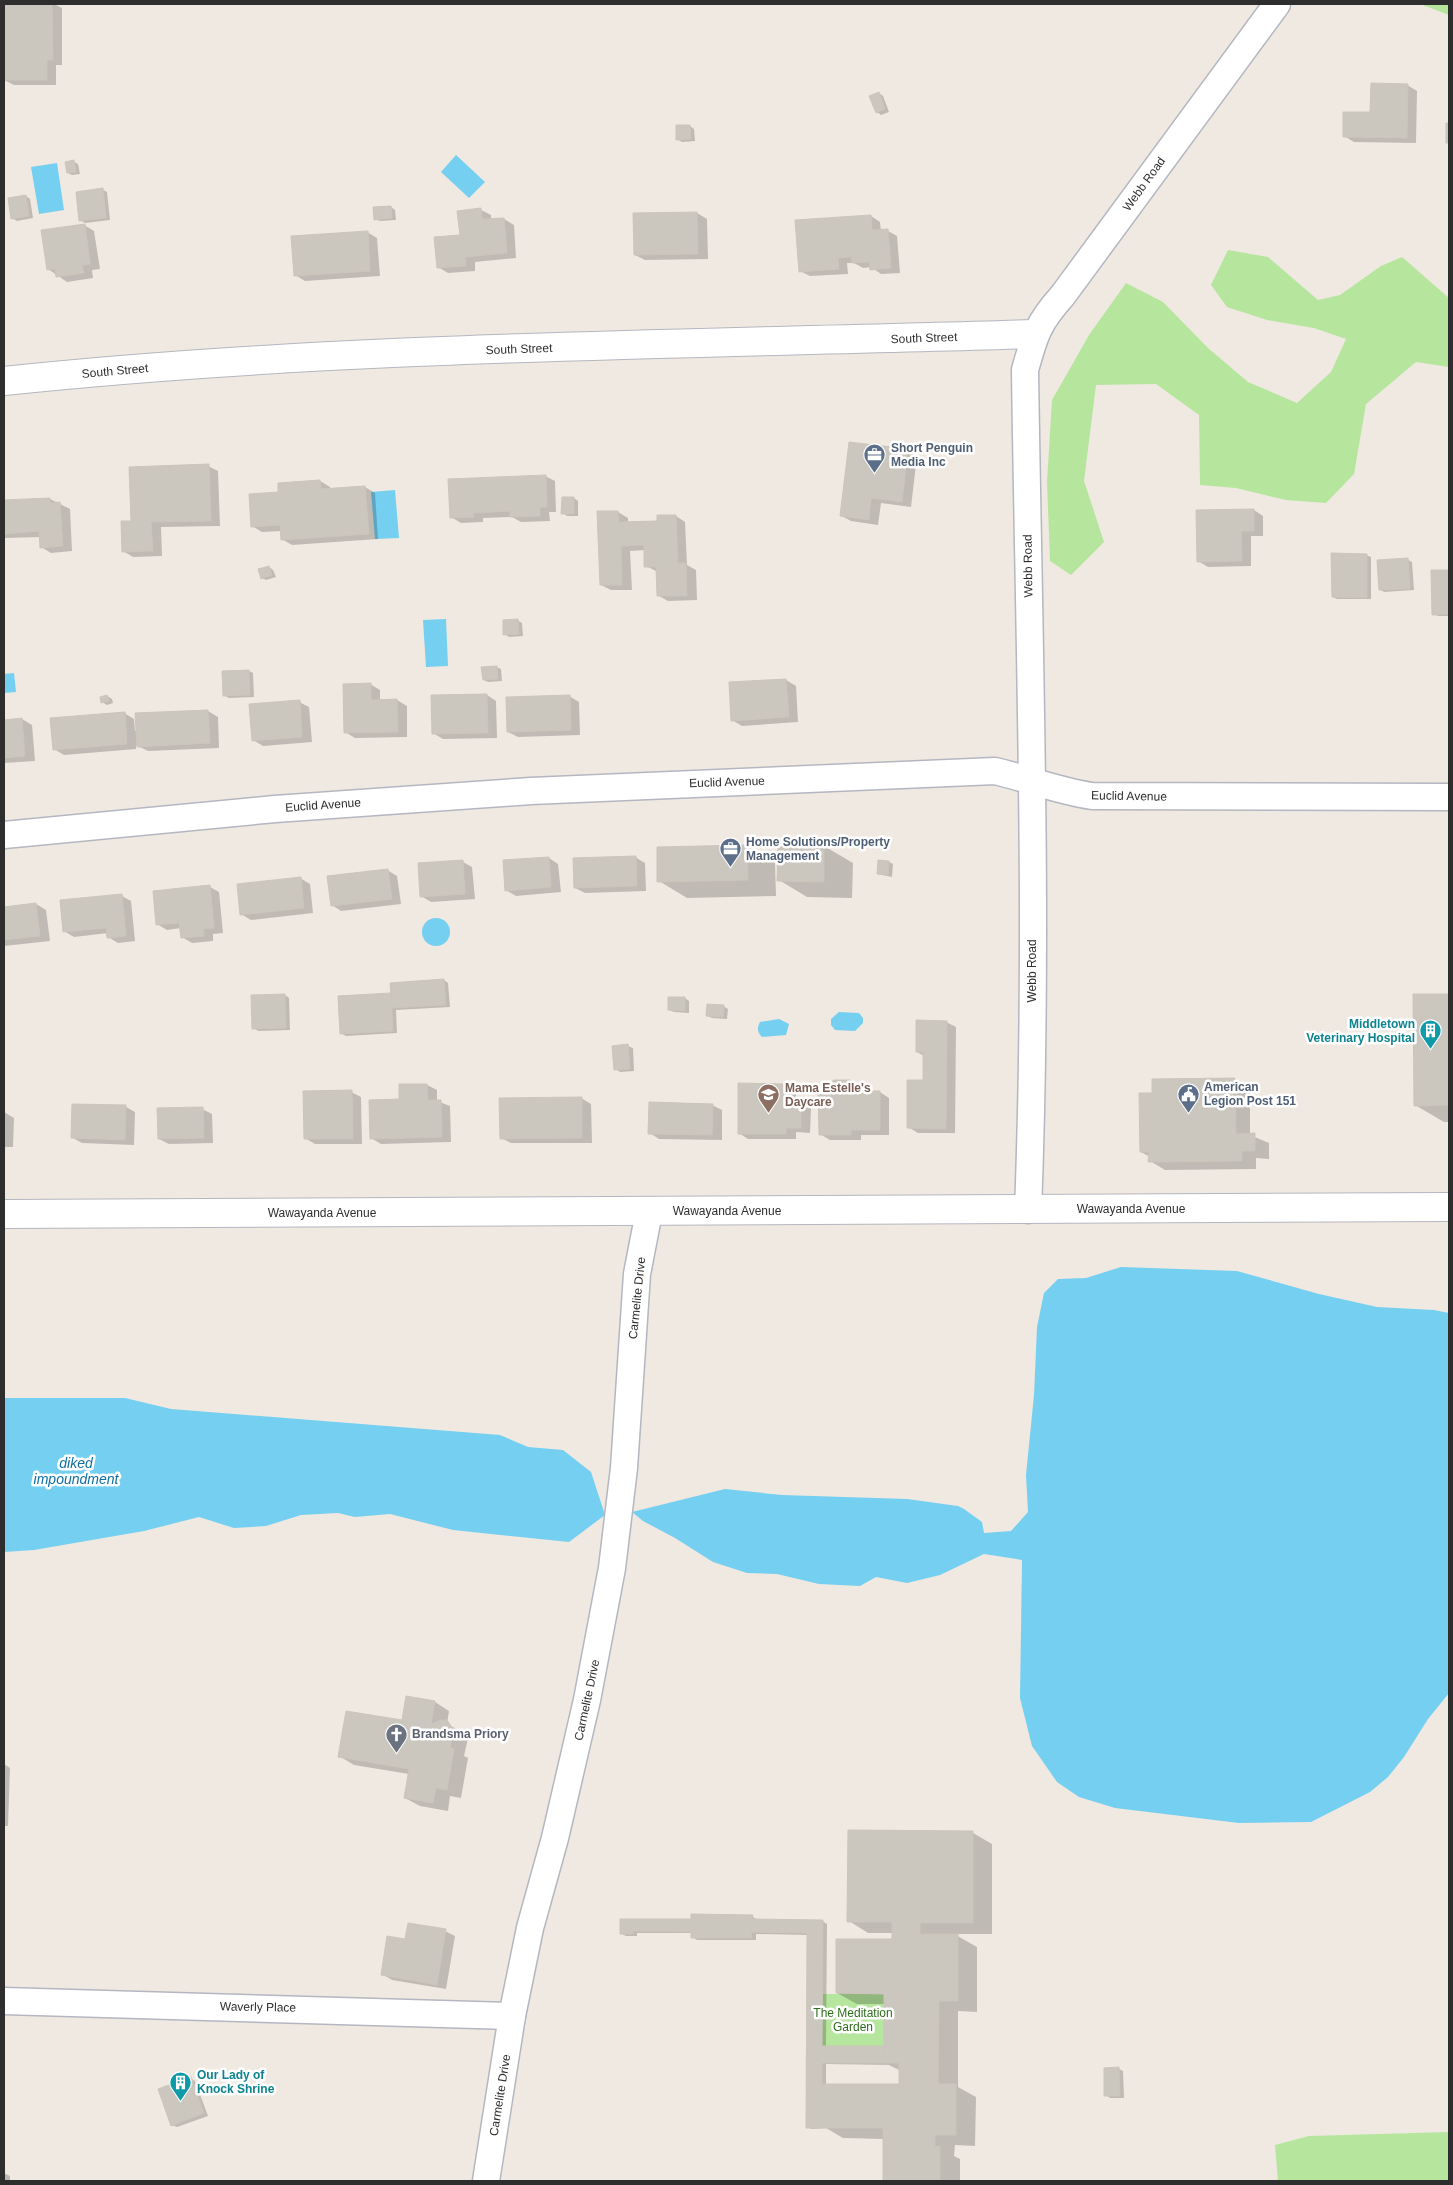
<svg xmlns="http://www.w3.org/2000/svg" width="1453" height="2185" font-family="Arial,sans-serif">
	<rect width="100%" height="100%" fill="#efe9e1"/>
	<!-- green -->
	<g fill="#b6e59e">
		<path d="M 1420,4 L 1449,4 L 1449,15 Z"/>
		<path d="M 1228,250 L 1268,257 L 1318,300 L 1340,295 L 1381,266 L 1402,257 L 1449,298 L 1449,367 L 1416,362 L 1366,404 L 1354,474 L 1326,503 L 1286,500 L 1236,488 L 1200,485 L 1199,415 L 1156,384 L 1096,385 L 1084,481 L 1104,542 L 1071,575 L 1050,561 L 1047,482 L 1052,400 L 1089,335 L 1126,283 L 1163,302 L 1208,348 L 1248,382 L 1297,403 L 1331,372 L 1346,339 L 1314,328 L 1267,320 L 1227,307 L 1211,285 Z"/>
		<rect x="822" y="1994" width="62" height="52"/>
		<path d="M 1449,2132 L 1449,2181 L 1278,2181 L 1275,2145 L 1309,2136 Z"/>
	</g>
	<!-- water -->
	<g fill="#75cff0">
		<path d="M 456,155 L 485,182 L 469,198 L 441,172 Z"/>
		<path d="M 57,163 L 64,210 L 39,214 L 31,167 Z"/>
		<path d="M 395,490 L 399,538 L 375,539 L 371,492 Z"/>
		<path d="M 446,619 L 448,666 L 426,667 L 423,620 Z"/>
		<path d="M 14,673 L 16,692 L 4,693 L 4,674 Z"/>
		<circle cx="436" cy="932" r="14"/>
		<path d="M 839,1012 L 859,1013 L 863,1018 L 863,1023 L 855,1031 L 835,1030 L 831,1025 L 831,1019 Z"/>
		<path d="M 779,1019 L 789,1024 L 786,1035 L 762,1037 C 757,1032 757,1028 760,1022 Z"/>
		<path d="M 1121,1267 L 1237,1271 L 1319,1294 L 1377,1307 L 1434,1310 L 1449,1313 L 1449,1693 L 1428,1719 L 1404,1757 L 1388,1777 L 1370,1792 L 1311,1822 L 1239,1823 L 1115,1808 L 1079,1797 L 1057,1782 L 1032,1746 L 1020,1698 L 1022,1560 L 984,1554 L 940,1575 L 907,1583 L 876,1577 L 860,1586 L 819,1584 L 777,1574 L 747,1573 L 713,1562 L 675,1538 L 643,1521 L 632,1512 L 725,1489 L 782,1495 L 907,1499 L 958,1506 L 964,1509 L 982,1522 L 984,1533 L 1011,1531 L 1028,1512 L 1026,1475 L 1034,1395 L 1037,1327 L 1044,1293 L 1058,1279 L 1086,1278 Z"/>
		<path d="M 4,1398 L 125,1398 L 171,1409 L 500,1435 L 528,1447 L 563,1450 L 591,1472 L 605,1515 L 569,1542 L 453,1530 L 390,1514 L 355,1517 L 338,1513 L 301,1515 L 266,1526 L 234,1528 L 199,1517 L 144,1531 L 34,1550 L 4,1552 Z"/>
	</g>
	<!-- shadow -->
	<g fill="#0003" fill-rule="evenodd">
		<path d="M 4,4 L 54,4 L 62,8 L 62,65 L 56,65 L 56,85 L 14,85 L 4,80 Z"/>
		<path d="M 1407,85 L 1417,91 L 1416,143 L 1354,142 L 1344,136 Z"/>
		<path d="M 879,93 L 883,96 L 889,112 L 881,115 L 877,112 Z"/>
		<path d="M 690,126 L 694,129 L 695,141 L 682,142 L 677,139 Z"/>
		<path d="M 74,162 L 78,164 L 80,174 L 72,175 L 68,173 Z"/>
		<path d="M 103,190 L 107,192 L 110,220 L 85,223 L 80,220 Z"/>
		<path d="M 26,196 L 30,199 L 33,218 L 17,221 L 12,218 Z"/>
		<path d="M 391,207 L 395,210 L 396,220 L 380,221 L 375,219 Z"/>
		<path d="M 481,210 L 491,215 L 491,220 L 504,219 L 514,225 L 516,258 L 475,262 L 475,271 L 448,273 L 438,267 Z"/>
		<path d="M 697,213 L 707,219 L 708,259 L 645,260 L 635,255 L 635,214 Z"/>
		<path d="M 871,216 L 880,222 L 881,231 L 888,231 L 897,236 L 900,273 L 881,274 L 871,267 L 863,268 L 854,263 L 847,263 L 848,274 L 810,276 L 800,271 Z"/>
		<path d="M 84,225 L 94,231 L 100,269 L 92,270 L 93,278 L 67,282 L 48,269 Z"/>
		<path d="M 367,232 L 377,238 L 380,276 L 305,281 L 295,275 Z"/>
		<path d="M 907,450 L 917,456 L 911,507 L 881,503 L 878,525 L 851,521 L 842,516 Z"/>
		<path d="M 208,466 L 218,471 L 220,526 L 161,527 L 162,556 L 133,557 L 123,551 L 132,522 Z"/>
		<path d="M 545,476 L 555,481 L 556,512 L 549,512 L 550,521 L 521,522 L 512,517 L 483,518 L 483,522 L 461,523 L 451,517 Z"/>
		<path d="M 320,481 L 330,487 L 330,489 L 365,487 L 375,493 L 378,539 L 292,545 L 282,539 L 281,531 L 262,532 L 252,526 L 280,493 Z"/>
		<path d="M 574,498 L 578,501 L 578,516 L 567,516 L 563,513 Z"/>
		<path d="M 50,499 L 70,509 L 72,551 L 51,553 L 41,547 L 41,537 L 4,538 L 4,502 Z"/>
		<path d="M 1254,510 L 1263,516 L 1263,536 L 1251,536 L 1251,566 L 1208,567 L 1198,561 Z"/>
		<path d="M 618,512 L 628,518 L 628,523 L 658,522 L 676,516 L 685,522 L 687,565 L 696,570 L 697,600 L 668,601 L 659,596 L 658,572 L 646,566 L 645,550 L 630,551 L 632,590 L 611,590 L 601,585 L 599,513 Z"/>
		<path d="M 1366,555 L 1371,557 L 1371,599 L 1337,599 L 1333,597 Z"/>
		<path d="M 1408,560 L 1412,562 L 1414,590 L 1384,592 L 1380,589 Z"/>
		<path d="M 269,567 L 273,570 L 276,577 L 266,580 L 262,578 Z"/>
		<path d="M 1433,571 L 1449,571 L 1449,616 L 1438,616 L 1434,614 Z"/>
		<path d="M 517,620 L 522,623 L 523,636 L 509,637 L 505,634 Z"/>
		<path d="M 496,667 L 501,669 L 502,681 L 488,682 L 484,680 Z"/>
		<path d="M 249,671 L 253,673 L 254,697 L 229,698 L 225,696 Z"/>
		<path d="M 786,680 L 796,686 L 798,722 L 742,726 L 732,720 Z"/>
		<path d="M 370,684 L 380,690 L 380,701 L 397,700 L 407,706 L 407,737 L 355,738 L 345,732 Z"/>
		<path d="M 487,695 L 496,701 L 497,738 L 443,739 L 433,733 Z"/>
		<path d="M 107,696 L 112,699 L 113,703 L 107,705 L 102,702 Z"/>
		<path d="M 569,696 L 579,702 L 580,735 L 518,737 L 508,732 Z"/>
		<path d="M 299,702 L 309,707 L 312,742 L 263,746 L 253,740 Z"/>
		<path d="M 208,711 L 218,717 L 219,748 L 148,751 L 136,745 L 136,749 L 64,755 L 54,749 L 124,713 L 134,719 L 135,731 L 137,731 L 137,714 Z"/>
		<path d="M 22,719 L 32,725 L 35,761 L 4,763 L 4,721 Z"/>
		<path d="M 746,846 L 775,863 L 776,896 L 687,898 L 659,881 Z"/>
		<path d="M 779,846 L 824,846 L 853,863 L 852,898 L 807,897 L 779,880 Z"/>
		<path d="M 635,857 L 645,863 L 646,891 L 585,893 L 575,888 Z"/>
		<path d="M 549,858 L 558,864 L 561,892 L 516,896 L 506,890 Z"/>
		<path d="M 463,862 L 472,867 L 475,899 L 431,902 L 421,896 Z"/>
		<path d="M 889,862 L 893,864 L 892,877 L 878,874 Z"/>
		<path d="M 387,870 L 397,876 L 401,904 L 341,911 L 332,905 Z"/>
		<path d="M 300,878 L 310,884 L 313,913 L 251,920 L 241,914 Z"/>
		<path d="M 210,887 L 219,892 L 223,933 L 213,934 L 213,941 L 192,943 L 182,937 L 181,928 L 167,930 L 157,924 Z"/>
		<path d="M 122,896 L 131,901 L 135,941 L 118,943 L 108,937 L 108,933 L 74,937 L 64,931 Z"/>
		<path d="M 36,904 L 46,910 L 50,941 L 4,946 L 4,908 Z"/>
		<path d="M 444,980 L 448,983 L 450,1007 L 396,1010 L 397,1033 L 346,1036 L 341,1033 L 392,994 Z"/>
		<path d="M 285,995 L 289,998 L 290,1030 L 258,1031 L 254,1028 Z"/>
		<path d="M 1414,995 L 1449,995 L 1449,1122 L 1444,1122 L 1415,1105 Z"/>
		<path d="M 685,998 L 689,1001 L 689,1013 L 674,1012 L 669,1010 Z"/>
		<path d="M 723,1006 L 728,1009 L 727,1019 L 712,1018 L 708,1016 Z"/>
		<path d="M 946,1022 L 956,1027 L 955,1133 L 918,1133 L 908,1127 L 924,1081 L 924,1056 L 917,1052 Z"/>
		<path d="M 628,1046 L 633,1048 L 634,1071 L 620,1072 L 616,1069 L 613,1047 Z"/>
		<path d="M 1235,1079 L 1250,1088 L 1250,1135 L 1269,1143 L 1269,1159 L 1256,1158 L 1256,1169 L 1165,1170 L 1150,1161 L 1150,1157 L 1141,1152 Z"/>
		<path d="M 849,1082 L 859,1087 L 859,1092 L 880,1092 L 889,1098 L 889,1135 L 861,1135 L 861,1140 L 830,1140 L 820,1134 L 834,1092 Z"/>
		<path d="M 427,1085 L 437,1090 L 437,1101 L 450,1106 L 451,1142 L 381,1144 L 371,1138 L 401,1101 Z"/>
		<path d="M 739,1085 L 786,1085 L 796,1091 L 796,1102 L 811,1108 L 810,1133 L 796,1132 L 796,1139 L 748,1139 L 739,1133 Z"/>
		<path d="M 351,1092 L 361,1097 L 362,1144 L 315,1144 L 305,1138 Z"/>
		<path d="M 581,1098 L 591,1104 L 592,1143 L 511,1143 L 501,1138 Z"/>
		<path d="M 712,1105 L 722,1110 L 722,1140 L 659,1139 L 650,1133 Z"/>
		<path d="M 126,1107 L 135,1112 L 134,1145 L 82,1143 L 73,1138 Z"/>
		<path d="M 202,1109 L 212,1114 L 213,1143 L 169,1144 L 159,1139 Z"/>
		<path d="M 4,1112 L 14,1118 L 13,1147 L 4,1147 Z"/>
		<path d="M 435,1702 L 449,1711 L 447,1724 L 466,1734 L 468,1738 L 464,1756 L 468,1758 L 461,1798 L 450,1796 L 448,1811 L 420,1806 L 405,1798 L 409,1774 L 354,1765 L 339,1756 Z"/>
		<path d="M 4,1764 L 10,1768 L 8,1826 L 4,1826 Z"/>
		<path d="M 973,1833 L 992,1844 L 992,1934 L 954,1934 L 977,1947 L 977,2012 L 958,2011 L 958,2087 L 976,2097 L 975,2146 L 955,2145 L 954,2156 L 960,2159 L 960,2181 L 884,2181 L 884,2139 L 843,2138 L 826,2128 L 812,2129 L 807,2127 L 808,1935 L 756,1934 L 756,1940 L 697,1940 L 692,1937 L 692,1933 L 637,1933 L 637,1936 L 626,1936 L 622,1934 L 622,1920 L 692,1921 L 752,1916 L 757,1920 L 822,1921 L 827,1924 L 826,2047 L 885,2048 L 885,2004 L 857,2004 L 837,1993 L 893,1940 L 893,1933 L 868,1933 L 849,1921 ZM 826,2064 L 889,2065 L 901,2071 L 901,2085 L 826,2085 Z"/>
		<path d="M 445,1931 L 455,1936 L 446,1989 L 392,1980 L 382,1974 L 406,1941 Z"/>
		<path d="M 1119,2069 L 1123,2071 L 1124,2098 L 1110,2098 L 1106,2095 Z"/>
		<path d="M 190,2078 L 195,2081 L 208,2116 L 177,2127 L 172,2125 Z"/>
		<path d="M 4,2173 L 10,2176 L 10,2181 L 4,2181 Z"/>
	</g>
	<!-- building -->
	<g fill="#cbc7bf" stroke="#cbc5ba">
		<path d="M 4,4 L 52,4 L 53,60 L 47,60 L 47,80 L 4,80 Z"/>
		<path d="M 1371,83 L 1408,84 L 1407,138 L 1343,137 L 1343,112 L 1370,112 Z"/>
		<path d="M 879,92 L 885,109 L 876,113 L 869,96 Z"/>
		<rect x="1446" y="123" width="3" height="20"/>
		<path d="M 676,125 L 690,125 L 691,139 L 676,140 Z"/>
		<path d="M 74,160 L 76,172 L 67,173 L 65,162 Z"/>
		<path d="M 103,188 L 106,218 L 79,221 L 76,192 Z"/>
		<path d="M 26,195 L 29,216 L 11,219 L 8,198 Z"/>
		<path d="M 391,206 L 392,218 L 374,220 L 373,207 Z"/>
		<path d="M 481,208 L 482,219 L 504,218 L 507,253 L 465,257 L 466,266 L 437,268 L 434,237 L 460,235 L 457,211 Z"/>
		<path d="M 697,212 L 698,254 L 634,255 L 633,213 Z"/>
		<path d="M 871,215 L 872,230 L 888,229 L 891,268 L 870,270 L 869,262 L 852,263 L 851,257 L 838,258 L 839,269 L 799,272 L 795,220 Z"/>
		<path d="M 85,224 L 90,264 L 82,265 L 84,273 L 56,277 L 55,269 L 47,270 L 41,230 Z"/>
		<path d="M 368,231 L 370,271 L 294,276 L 291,236 Z"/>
		<path d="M 849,442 L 908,449 L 902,502 L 871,498 L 869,520 L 840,516 Z"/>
		<path d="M 209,464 L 211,521 L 151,522 L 153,551 L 122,552 L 121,521 L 131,521 L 129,467 Z"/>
		<path d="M 546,475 L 547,507 L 540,507 L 540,516 L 510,517 L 510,511 L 473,513 L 474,517 L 450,518 L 448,479 Z"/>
		<path d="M 320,480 L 321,489 L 365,486 L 369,534 L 281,540 L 280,525 L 251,527 L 249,494 L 278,492 L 278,483 Z"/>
		<path d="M 562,497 L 574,497 L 574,514 L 561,514 Z"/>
		<path d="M 50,498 L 50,503 L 60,502 L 63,546 L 40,548 L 39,531 L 4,534 L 4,500 Z"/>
		<path d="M 1254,509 L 1254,531 L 1241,531 L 1242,561 L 1197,562 L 1196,510 Z"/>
		<path d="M 597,511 L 618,511 L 619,522 L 657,521 L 657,515 L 676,515 L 678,563 L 686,563 L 687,596 L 657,596 L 656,567 L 644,567 L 644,545 L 621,546 L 622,585 L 600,585 Z"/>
		<path d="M 1331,553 L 1367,554 L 1367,598 L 1332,597 Z"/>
		<path d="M 1408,558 L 1410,589 L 1379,590 L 1377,560 Z"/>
		<path d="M 269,566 L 272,575 L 261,579 L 258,569 Z"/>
		<path d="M 1431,570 L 1449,570 L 1449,614 L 1432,615 Z"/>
		<path d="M 518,619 L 519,634 L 503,635 L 503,620 Z"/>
		<path d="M 497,666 L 498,679 L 483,680 L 481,667 Z"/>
		<path d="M 249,670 L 250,695 L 223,696 L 222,671 Z"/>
		<path d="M 786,679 L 789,717 L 731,721 L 729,682 Z"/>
		<path d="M 371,683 L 371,700 L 397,699 L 398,732 L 344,733 L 343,684 Z"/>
		<path d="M 487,694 L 488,733 L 432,734 L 431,695 Z"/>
		<path d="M 107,695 L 109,701 L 101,703 L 100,697 Z"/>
		<path d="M 570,695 L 571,730 L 507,732 L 506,697 Z"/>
		<path d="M 300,700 L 302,737 L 252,741 L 249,704 Z"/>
		<path d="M 208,710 L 210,743 L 137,747 L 135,713 Z"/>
		<path d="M 125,712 L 127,744 L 53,750 L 50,718 Z"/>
		<path d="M 22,718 L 25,756 L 4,758 L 4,720 Z"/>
		<path d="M 747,845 L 748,880 L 657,882 L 657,847 Z"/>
		<path d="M 778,845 L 824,845 L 824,882 L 777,881 Z"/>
		<path d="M 636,856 L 637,886 L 574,888 L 573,858 Z"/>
		<path d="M 549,857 L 551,887 L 505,891 L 503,860 Z"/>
		<path d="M 463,860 L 465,894 L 420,897 L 418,863 Z"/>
		<path d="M 878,860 L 889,861 L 888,875 L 877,874 Z"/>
		<path d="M 388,869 L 392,899 L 331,906 L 327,876 Z"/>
		<path d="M 301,877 L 304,908 L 240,915 L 237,884 Z"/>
		<path d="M 210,885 L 214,928 L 203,929 L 204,936 L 181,938 L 179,923 L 156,925 L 153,891 Z"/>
		<path d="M 122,894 L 126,936 L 107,938 L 106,928 L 63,932 L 60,900 Z"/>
		<path d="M 36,903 L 40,936 L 4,940 L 4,907 Z"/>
		<path d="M 444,979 L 446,1005 L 392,1008 L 390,983 Z"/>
		<path d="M 391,993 L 393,1031 L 340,1034 L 338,996 Z"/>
		<path d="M 285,994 L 286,1028 L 252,1029 L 251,995 Z"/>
		<path d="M 1413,994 L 1449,994 L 1449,1105 L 1414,1106 Z"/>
		<path d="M 668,997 L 685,997 L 685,1011 L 668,1010 Z"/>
		<path d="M 707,1004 L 724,1005 L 723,1017 L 706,1016 Z"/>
		<path d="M 916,1020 L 947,1021 L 946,1129 L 907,1128 L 907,1080 L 923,1080 L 923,1052 L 916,1052 Z"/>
		<path d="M 628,1044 L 630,1069 L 614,1070 L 612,1046 Z"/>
		<path d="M 1235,1078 L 1236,1134 L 1255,1133 L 1255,1151 L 1242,1151 L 1242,1161 L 1148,1162 L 1149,1152 L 1140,1152 L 1139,1093 L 1152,1093 L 1152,1079 Z"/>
		<path d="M 833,1080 L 850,1080 L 850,1091 L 880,1091 L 880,1130 L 851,1130 L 851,1135 L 819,1135 L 818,1091 L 833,1091 Z"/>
		<path d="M 738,1083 L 786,1084 L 787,1101 L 801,1101 L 801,1128 L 786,1128 L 786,1134 L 738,1134 Z"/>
		<path d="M 399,1084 L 427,1084 L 428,1100 L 441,1100 L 442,1137 L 370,1139 L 369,1100 L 399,1099 Z"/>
		<path d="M 352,1090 L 353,1139 L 304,1139 L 303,1091 Z"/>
		<path d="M 582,1097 L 582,1138 L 500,1139 L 499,1098 Z"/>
		<path d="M 649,1102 L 713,1104 L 712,1135 L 648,1134 Z"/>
		<path d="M 72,1104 L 126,1105 L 125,1140 L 71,1138 Z"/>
		<path d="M 203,1107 L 204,1138 L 158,1139 L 157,1108 Z"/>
		<path d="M 406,1696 L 435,1701 L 431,1724 L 441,1720 L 447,1720 L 453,1729 L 450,1748 L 454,1749 L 447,1790 L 436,1788 L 433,1803 L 404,1798 L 409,1769 L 338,1757 L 346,1711 L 402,1720 Z"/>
		<path d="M 848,1830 L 973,1831 L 973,1923 L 920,1923 L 920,1934 L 958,1934 L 958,2001 L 939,2001 L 938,2084 L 956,2084 L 956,2135 L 935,2135 L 935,2147 L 940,2146 L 940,2181 L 883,2181 L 883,2128 L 822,2128 L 822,2084 L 899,2084 L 899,2063 L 884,2063 L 884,1994 L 836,1993 L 836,1939 L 892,1939 L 892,1922 L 847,1922 Z"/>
		<path d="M 691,1914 L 753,1915 L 752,1919 L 823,1920 L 822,2046 L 884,2046 L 884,2063 L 822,2063 L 822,2128 L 806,2128 L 807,1933 L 751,1932 L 752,1938 L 691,1938 L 691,1932 L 633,1931 L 633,1934 L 620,1934 L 620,1919 L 691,1919 Z"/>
		<path d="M 408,1923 L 446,1929 L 437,1985 L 381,1975 L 387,1936 L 405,1939 Z"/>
		<path d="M 1119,2067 L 1120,2096 L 1104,2096 L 1104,2068 Z"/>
		<path d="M 191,2077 L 204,2113 L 171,2126 L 158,2089 Z"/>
	</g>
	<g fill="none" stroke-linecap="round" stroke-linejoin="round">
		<defs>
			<g id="minor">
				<path d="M 4,835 L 275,809 L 531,791 L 995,771 C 1029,779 1058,791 1092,796 L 1449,797"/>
				<path d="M 1028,1210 C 1039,930 1029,650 1025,370 C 1035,334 1038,323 1063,295 L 1277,4"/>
				<path d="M 4,2001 L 512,2016"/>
				<path d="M 486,2181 L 512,2016 L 530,1928 L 555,1838 L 587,1700 L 612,1568 L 624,1468 L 637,1274 L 649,1212"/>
			</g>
			<g id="tertiary">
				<path d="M 4,381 C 346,345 691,345 1035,334"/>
				<path d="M 4,1214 L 1449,1207"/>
			</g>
		</defs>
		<!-- minor casing -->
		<use href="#minor" stroke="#b4b7c1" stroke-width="29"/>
		<!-- tertiary casing -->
		<use href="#tertiary" stroke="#b4b7c1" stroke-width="30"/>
		<!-- minor -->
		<use href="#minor" stroke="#fff" stroke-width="26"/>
		<!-- tertiary -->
		<use href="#tertiary" stroke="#fff" stroke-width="28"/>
	</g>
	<!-- icons -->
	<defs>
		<symbol id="office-pin" viewBox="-11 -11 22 30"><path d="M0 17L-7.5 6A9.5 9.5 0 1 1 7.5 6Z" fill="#5c6f8a" stroke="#fff"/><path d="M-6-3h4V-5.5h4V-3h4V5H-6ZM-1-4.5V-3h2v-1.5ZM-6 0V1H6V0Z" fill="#fff"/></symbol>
		<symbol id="building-pin" viewBox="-11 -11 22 30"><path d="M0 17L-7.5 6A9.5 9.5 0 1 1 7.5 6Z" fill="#0f9aa8" stroke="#fff"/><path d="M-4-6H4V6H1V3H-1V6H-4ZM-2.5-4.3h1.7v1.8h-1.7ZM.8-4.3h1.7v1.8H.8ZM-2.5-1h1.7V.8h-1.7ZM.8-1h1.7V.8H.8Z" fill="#fff"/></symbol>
		<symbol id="civic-pin" viewBox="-11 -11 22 30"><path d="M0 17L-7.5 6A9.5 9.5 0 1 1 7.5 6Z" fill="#5c6f8a" stroke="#fff"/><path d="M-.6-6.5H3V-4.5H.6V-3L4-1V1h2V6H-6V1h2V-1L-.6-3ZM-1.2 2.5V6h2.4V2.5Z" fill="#fff"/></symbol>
		<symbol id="school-pin" viewBox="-11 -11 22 30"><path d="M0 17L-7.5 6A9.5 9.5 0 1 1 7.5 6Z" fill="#8d6e63" stroke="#fff"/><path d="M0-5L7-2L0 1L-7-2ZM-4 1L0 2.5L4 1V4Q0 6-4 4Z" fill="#fff"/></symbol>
		<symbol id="church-pin" viewBox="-11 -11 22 30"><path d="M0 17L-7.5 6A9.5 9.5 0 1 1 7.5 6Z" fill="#6b7280" stroke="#fff"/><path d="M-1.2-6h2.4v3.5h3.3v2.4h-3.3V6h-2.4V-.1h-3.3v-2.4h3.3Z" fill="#fff"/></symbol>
	</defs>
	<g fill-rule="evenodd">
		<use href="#office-pin" x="862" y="442" width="25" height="34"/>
		<use href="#office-pin" x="718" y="836" width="25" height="34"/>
		<use href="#building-pin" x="1418" y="1018" width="25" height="34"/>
		<use href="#civic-pin" x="1176" y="1082" width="25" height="34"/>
		<use href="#school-pin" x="756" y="1082" width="25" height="34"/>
		<use href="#church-pin" x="384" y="1722" width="25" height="34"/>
		<use href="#building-pin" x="168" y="2070" width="25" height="34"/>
	</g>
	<g text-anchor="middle" stroke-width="5" stroke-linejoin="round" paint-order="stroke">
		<!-- street labels -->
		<g font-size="12" fill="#2e2e2e" stroke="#fff">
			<text transform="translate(1144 184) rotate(-54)" y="4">Webb Road</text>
			<text transform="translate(924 338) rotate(-2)" y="4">South Street</text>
			<text transform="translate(519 349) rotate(-2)" y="4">South Street</text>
			<text transform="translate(115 371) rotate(-5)" y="4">South Street</text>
			<text transform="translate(1028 566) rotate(-91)" y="4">Webb Road</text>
			<text transform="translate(727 782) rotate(-2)" y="4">Euclid Avenue</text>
			<text transform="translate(1129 796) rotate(1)" y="4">Euclid Avenue</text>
			<text transform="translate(323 805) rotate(-4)" y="4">Euclid Avenue</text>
			<text transform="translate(1032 971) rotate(-90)" y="4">Webb Road</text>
			<text x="1131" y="1213">Wawayanda Avenue</text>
			<text x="727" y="1215">Wawayanda Avenue</text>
			<text x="322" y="1217">Wawayanda Avenue</text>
			<text transform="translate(637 1298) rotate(-84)" y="4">Carmelite Drive</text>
			<text transform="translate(587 1700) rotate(-78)" y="4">Carmelite Drive</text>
			<text transform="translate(258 2007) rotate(1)" y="4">Waverly Place</text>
			<text transform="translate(500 2095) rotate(-81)" y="4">Carmelite Drive</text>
		</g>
		<!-- service labels -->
		<g font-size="12" font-weight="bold" fill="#4e5e75" stroke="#fff" text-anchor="start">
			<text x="891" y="452">Short Penguin<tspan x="891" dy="14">Media Inc</tspan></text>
			<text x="746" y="846">Home Solutions/Property<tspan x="746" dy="14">Management</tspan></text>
			<text x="1204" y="1091">American<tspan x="1204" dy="14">Legion Post 151</tspan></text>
		</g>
		<!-- culture labels -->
		<g font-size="12" font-weight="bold" fill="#0d838f" stroke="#fff" text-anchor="end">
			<text x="1415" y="1028">Middletown<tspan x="1415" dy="14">Veterinary Hospital</tspan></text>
			<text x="197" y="2079" text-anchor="start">Our Lady of<tspan x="197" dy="14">Knock Shrine</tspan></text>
		</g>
		<!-- education labels -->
		<g font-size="12" font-weight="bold" fill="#785e54" stroke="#fff" text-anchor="start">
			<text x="785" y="1092">Mama Estelle's<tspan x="785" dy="14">Daycare</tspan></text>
		</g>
		<!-- worship labels -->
		<g font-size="12" font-weight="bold" fill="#5b616d" stroke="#fff" text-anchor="start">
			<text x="412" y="1738">Brandsma Priory</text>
		</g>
		<!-- park labels -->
		<g font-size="12" fill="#2c6e1b" stroke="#fff">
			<text x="853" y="2017">The Meditation<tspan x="853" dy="14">Garden</tspan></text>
		</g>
		<!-- water labels -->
		<g font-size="14" font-style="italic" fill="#0d6fa3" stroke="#fff">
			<text x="76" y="1468">diked<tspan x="76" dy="16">impoundment</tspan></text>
		</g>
	</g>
	<!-- border -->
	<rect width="1453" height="2185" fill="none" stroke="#2e2e2e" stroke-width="10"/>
</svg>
